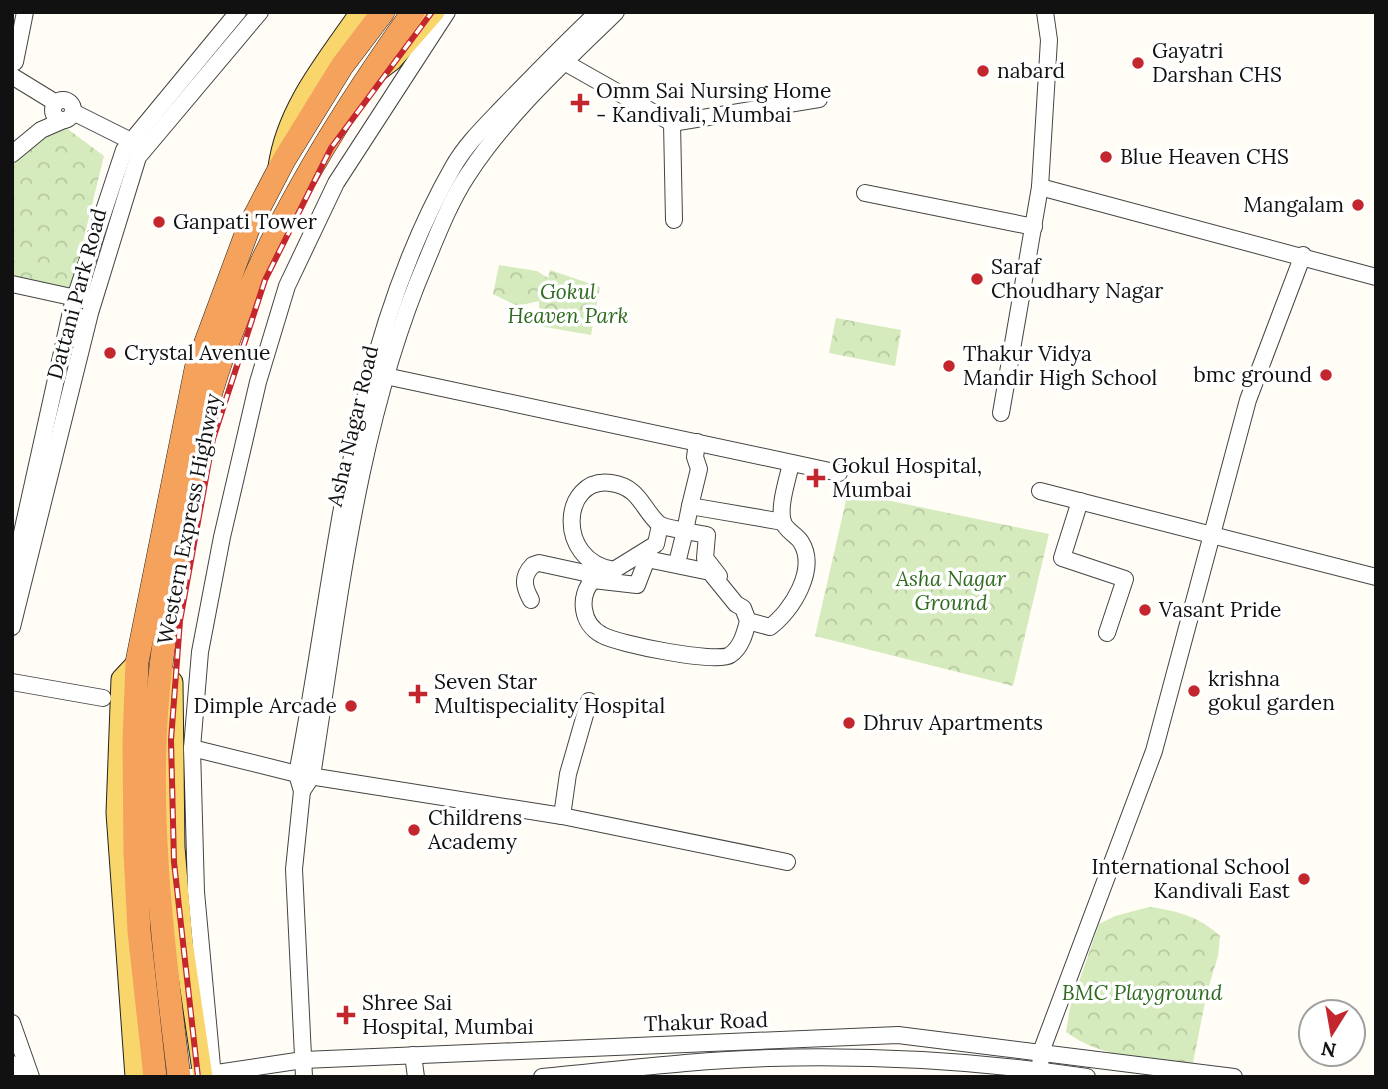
<svg xmlns="http://www.w3.org/2000/svg" width="1388" height="1089" font-family="Lora,serif">
	<defs>
		<pattern id="park-crowns" width="20" height="18" patternUnits="userSpaceOnUse" patternTransform="scale(1.75)"><rect width="20" height="18" fill="#d5ebbd"/><path d="M2 6a3 3 0 1 1 6 0M12 15a3 3 0 1 1 6 0" fill="none" stroke="#b6c8a1"/></pattern>
	</defs>
	<rect width="100%" height="100%" fill="#fffdf5"/>
	<!-- park -->
	<g fill="url(#park-crowns)">
		<path d="M 61,124 L 104,156 L 68,303 L 12,293 L 12,159 Z"/>
		<path d="M 499,265 L 537,271 L 548,278 L 550,270 L 600,287 L 591,335 L 539,326 L 539,301 L 517,306 L 493,294 Z"/>
		<path d="M 836,318 L 901,330 L 895,366 L 829,353 Z"/>
		<path d="M 848,492 L 1049,534 L 1013,686 L 815,636 Z"/>
		<path d="M 1149,907 C 1176,910 1200,917 1220,936 L 1218,956 L 1207,992 L 1193,1063 C 1150,1060 1101,1058 1066,1032 L 1070,1008 L 1099,924 L 1115,916 Z"/>
	</g>
	<g fill="none" stroke-linecap="round" stroke-linejoin="round">
		<defs>
			<g id="minor">
				<path d="M 557,58 L 672,123 L 819,99"/>
				<path d="M 15,62 L 25,12"/>
				<path d="M 12,76 L 56,103"/>
				<circle cx="63" cy="110" r="10"/>
				<path d="M 73,112 L 139,145"/>
				<path d="M 672,123 L 674,220"/>
				<path d="M 12,154 L 41,130 L 64,120"/>
				<path d="M 1040,187 L 1376,277"/>
				<path d="M 865,193 L 1034,227"/>
				<path d="M 12,284 L 85,300"/>
				<path d="M 376,374 L 839,473"/>
				<path d="M 1001,413 L 1040,187 L 1049,40 L 1045,12"/>
				<path d="M 697,442 L 695,457 L 699,469 L 690,506 L 783,522"/>
				<path d="M 1040,491 L 1376,577"/>
				<path d="M 1080,501 L 1062,558 L 1125,579 L 1107,633"/>
				<path d="M 690,506 L 685,531 L 707,535 L 705,558 L 719,576"/>
				<path d="M 660,525 L 656,544 L 614,570 C 555,561 561,476 611,483 C 640,487 642,509 659,524 C 665,528 677,529 685,531 L 677,563"/>
				<path d="M 12,578 L 72,307 L 124,150 L 238,12"/>
				<path d="M 531,600 C 524,587 521,577 533,565 L 539,563 L 585,573 L 593,580"/>
				<path d="M 748,621 C 745,633 741,648 730,655 C 717,664 618,644 602,635 C 581,624 578,596 593,580 L 637,585 L 647,559 L 710,572 L 736,604 L 743,608 L 748,621 L 770,627 C 792,611 818,569 801,542 C 796,534 786,531 783,522 C 778,506 788,479 791,463"/>
				<path d="M 12,627 L 90,313 L 138,157 L 260,12"/>
				<path d="M 12,682 L 103,698"/>
				<path d="M 192,748 L 297,774 L 562,816 L 787,862"/>
				<path d="M 302,791 L 312,776 C 339,604 357,423 426,262 C 438,233 450,202 467,176 C 508,113 563,64 616,12"/>
				<path d="M 562,816 L 568,774 L 589,701"/>
				<path d="M 12,1023 L 31,1077"/>
				<path d="M 413,1055 L 416,1077"/>
				<path d="M 12,1064 L 15,1077"/>
				<path d="M 1040,1070 L 1041,1052 L 1154,751 L 1248,400 L 1303,255"/>
				<path d="M 190,1077 L 303,1060 L 898,1035 L 1234,1077"/>
				<path d="M 213,1077 L 196,892 L 192,748 L 200,652 L 222,537 L 258,382 L 287,286 L 336,183 L 447,12"/>
				<path d="M 304,1077 L 294,869 L 302,791 L 297,774 C 337,570 348,351 453,167 C 466,144 486,125 504,106 C 535,74 565,43 598,12"/>
				<path d="M 542,1077 C 617,1070 694,1060 769,1058 C 876,1055 981,1061 1087,1077"/>
			</g>
			<g id="major">
				<path d="M 375,74 L 392,61 L 435,12"/>
				<path d="M 278,167 C 286,108 327,60 360,12"/>
				<path d="M 160,668 L 173,682 L 175,847 L 183,942 L 203,1077"/>
				<path d="M 135,1077 L 116,813 L 121,679 L 137,662"/>
			</g>
			<g id="highway">
				<path d="M 155,1077 L 139,931 L 135,853 L 134,742 L 137,662 L 196,369 L 248,229 L 284,160 L 342,66 L 383,12"/>
				<path d="M 179,1077 C 163,945 144,799 161,666 C 166,622 176,577 183,533 C 192,480 200,424 217,373 C 260,243 334,123 413,12"/>
			</g>
		</defs>
		<!-- minor casing -->
		<use href="#minor" stroke="#444" stroke-width="18"/>
		<!-- major casing -->
		<use href="#major" stroke="#222" stroke-width="21"/>
		<!-- highway casing -->
		<use href="#highway" stroke="#222" stroke-width="24"/>
		<!-- minor -->
		<use href="#minor" stroke="#fff" stroke-width="16"/>
		<!-- major -->
		<use href="#major" stroke="#f9d66b" stroke-width="19"/>
		<!-- highway -->
		<use href="#highway" stroke="#f5a25d" stroke-width="23"/>
		<defs>
			<path id="rail" d="M 198,1077 L 174,862 L 171,740 L 180,621 L 213,439 L 265,280 L 331,148 L 432,12"/>
		</defs>
		<!-- rail casing -->
		<use href="#rail" stroke="#c4262e" stroke-width="6"/>
		<!-- rail -->
		<use href="#rail" stroke="#fff" stroke-width="3.5" stroke-dasharray="10" stroke-linecap="butt"/>
	</g>
	<!-- markers -->
	<g fill="#c4262e" stroke="#fff" stroke-width="2.5">
		<circle cx="1138" cy="63" r="7"/>
		<circle cx="983" cy="71" r="7"/>
		<path d="M576.5 92.5h7v7h7v7h-7v7h-7v-7h-7v-7h7z"/>
		<circle cx="1106" cy="157" r="7"/>
		<circle cx="1358" cy="205" r="7"/>
		<circle cx="159" cy="222" r="7"/>
		<circle cx="977" cy="279" r="7"/>
		<circle cx="110" cy="353" r="7"/>
		<circle cx="949" cy="366" r="7"/>
		<circle cx="1326" cy="375" r="7"/>
		<path d="M812.5 467.5h7v7h7v7h-7v7h-7v-7h-7v-7h7z"/>
		<circle cx="1145" cy="610" r="7"/>
		<circle cx="1194" cy="691" r="7"/>
		<path d="M414.5 683.5h7v7h7v7h-7v7h-7v-7h-7v-7h7z"/>
		<circle cx="351" cy="706" r="7"/>
		<circle cx="849" cy="723" r="7"/>
		<circle cx="414" cy="830" r="7"/>
		<circle cx="1304" cy="879" r="7"/>
		<path d="M342.5 1004.5h7v7h7v7h-7v7h-7v-7h-7v-7h7z"/>
	</g>
	<g text-anchor="middle" stroke-width="7" stroke-linejoin="round" paint-order="stroke">
		<!-- poi labels -->
		<g font-size="21" fill="#111" stroke="#fff" text-anchor="start">
			<text x="1152" y="58">Gayatri<tspan x="1152" dy="24">Darshan CHS</tspan></text>
			<text x="997" y="78">nabard</text>
			<text x="596" y="98">Omm Sai Nursing Home<tspan x="596" dy="24">- Kandivali, Mumbai</tspan></text>
			<text x="1120" y="164">Blue Heaven CHS</text>
			<text x="1344" y="212" text-anchor="end">Mangalam</text>
			<text x="173" y="229">Ganpati Tower</text>
			<text x="991" y="274">Saraf<tspan x="991" dy="24">Choudhary Nagar</tspan></text>
			<text x="124" y="360">Crystal Avenue</text>
			<text x="963" y="361">Thakur Vidya<tspan x="963" dy="24">Mandir High School</tspan></text>
			<text x="1312" y="382" text-anchor="end">bmc ground</text>
			<text x="832" y="473">Gokul Hospital,<tspan x="832" dy="24">Mumbai</tspan></text>
			<text x="1159" y="617">Vasant Pride</text>
			<text x="1208" y="686">krishna<tspan x="1208" dy="24">gokul garden</tspan></text>
			<text x="434" y="689">Seven Star<tspan x="434" dy="24">Multispeciality Hospital</tspan></text>
			<text x="337" y="713" text-anchor="end">Dimple Arcade</text>
			<text x="863" y="730">Dhruv Apartments</text>
			<text x="428" y="825">Childrens<tspan x="428" dy="24">Academy</tspan></text>
			<text x="1290" y="874" text-anchor="end">International School<tspan x="1290" dy="24">Kandivali East</tspan></text>
			<text x="362" y="1010">Shree Sai<tspan x="362" dy="24">Hospital, Mumbai</tspan></text>
		</g>
		<!-- park labels -->
		<g font-size="21" font-style="italic" fill="#2f6b1f" stroke="#fff">
			<text x="568" y="299">Gokul<tspan x="568" dy="24">Heaven Park</tspan></text>
			<text x="951" y="586">Asha Nagar<tspan x="951" dy="24">Ground</tspan></text>
			<text x="1142" y="1000">BMC Playground</text>
		</g>
		<!-- street labels -->
		<g font-size="21" fill="#111" stroke="#fff">
			<text transform="translate(77 294) rotate(-75)" y="7">Dattani Park Road</text>
			<text transform="translate(353 426) rotate(-77)" y="7">Asha Nagar Road</text>
			<text transform="translate(189 519) rotate(-79)" y="7">Western Express Highway</text>
			<text transform="translate(706 1022) rotate(-2)" y="7">Thakur Road</text>
		</g>
	</g>
	<!-- border -->
	<rect width="1388" height="1089" fill="none" stroke="#111111" stroke-width="28"/>
	<!-- north arrow -->
	<g transform="translate(1332 1033) rotate(191)"><circle r="33" fill="#ffffff" stroke="#a0a0a0" stroke-width="2"/>
	<path d="M0-5L12 26L0 18L-12 26Z" fill="#c4262e"/>
	<text y="-10" font-size="19" font-weight="bold" text-anchor="middle" fill="#111111">N</text>
	</g>
</svg>
